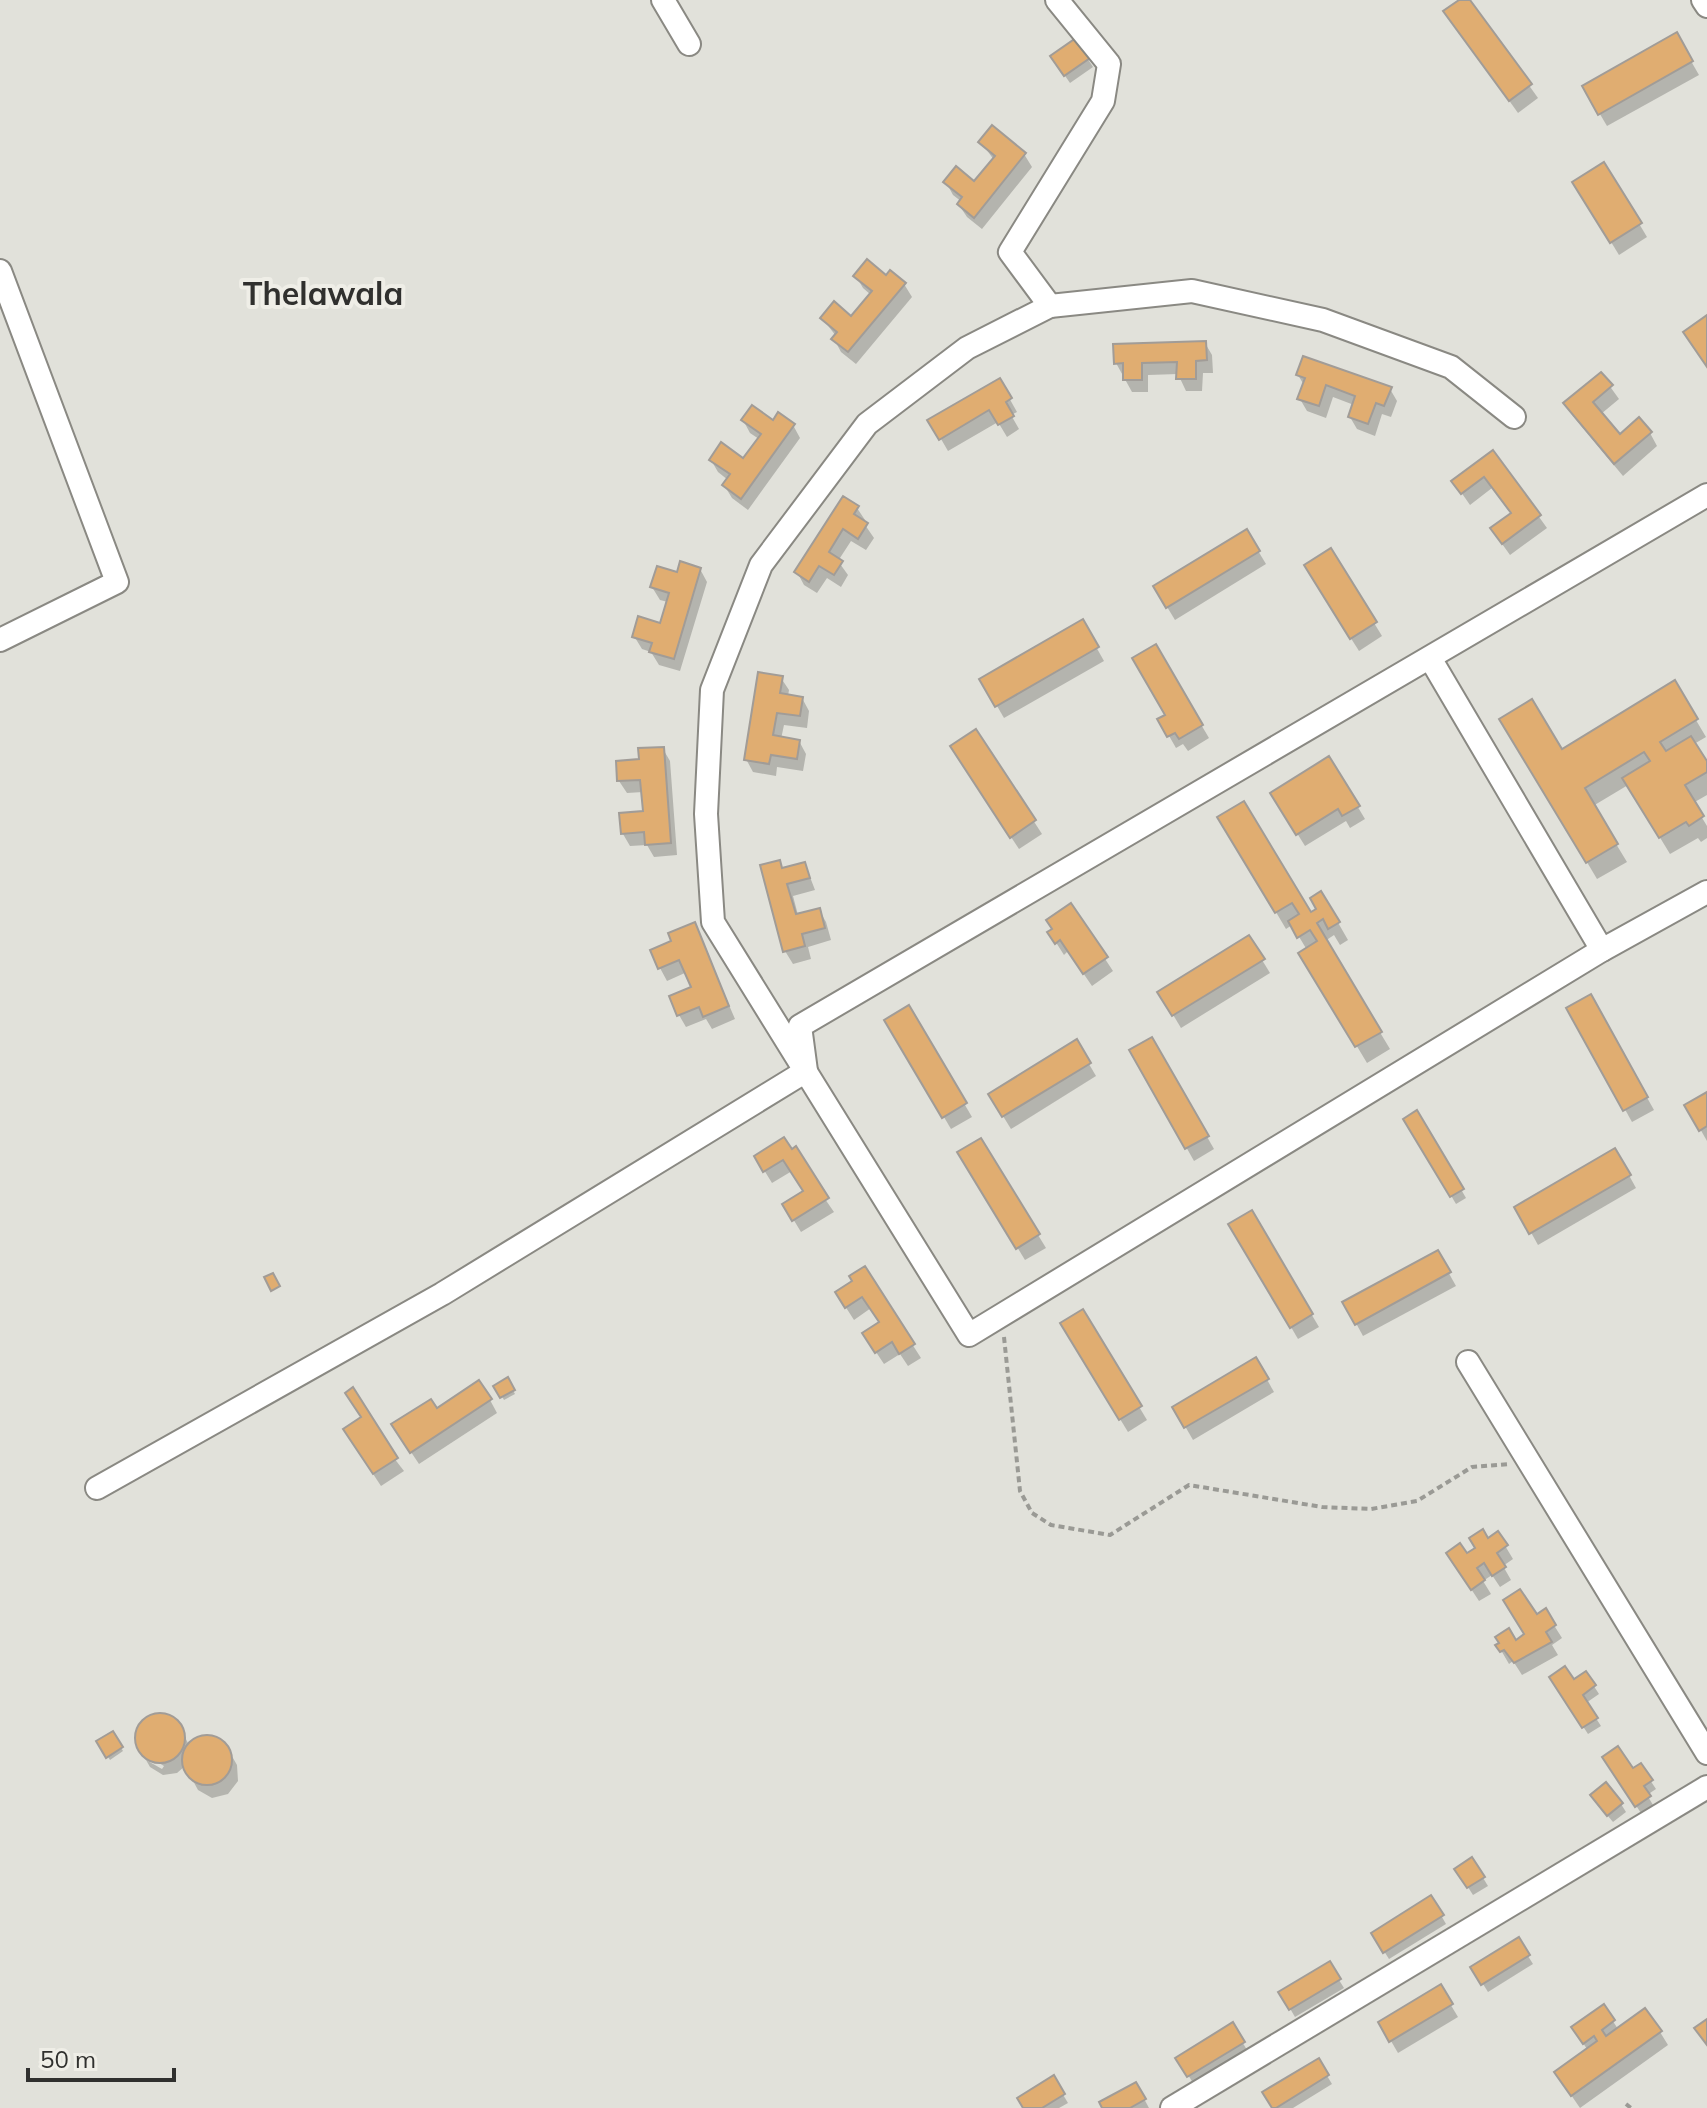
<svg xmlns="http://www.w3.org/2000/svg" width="1707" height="2108" font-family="Mulish,sans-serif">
	<rect width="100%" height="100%" fill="#e1e1da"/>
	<!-- shadow -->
	<g fill="#0003">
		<path d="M 1462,0 L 1468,0 L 1538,98 L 1518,113 L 1446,12 Z"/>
		<path d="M 1676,35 L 1699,75 L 1607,126 L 1584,87 Z"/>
		<path d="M 1076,41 L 1093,67 L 1070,83 L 1057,64 Z"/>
		<path d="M 981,142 L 1024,154 L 1032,167 L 982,229 L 967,217 L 959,205 L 962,202 L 953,195 L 946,182 L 974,184 L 994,160 Z"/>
		<path d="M 1604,165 L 1647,237 L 1619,255 L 1575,183 Z"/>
		<path d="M 856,276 L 887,278 L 904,284 L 912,297 L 856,364 L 841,352 L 834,339 L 836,336 L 822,318 L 852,319 L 871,295 L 863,288 Z"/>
		<path d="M 1205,343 L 1212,355 L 1213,373 L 1203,373 L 1202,391 L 1186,391 L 1178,374 L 1148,375 L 1148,392 L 1132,392 L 1116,363 Z"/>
		<path d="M 1601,374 L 1619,399 L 1601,414 L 1620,437 L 1650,433 L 1657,446 L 1623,476 L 1573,416 L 1566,404 Z"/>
		<path d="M 1298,375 L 1390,389 L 1397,401 L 1391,417 L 1382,414 L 1375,436 L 1357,429 L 1350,417 L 1354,405 L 1333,397 L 1326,418 L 1307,411 L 1300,399 L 1304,385 Z"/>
		<path d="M 999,380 L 1017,412 L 1011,415 L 1019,429 L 1007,437 L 998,422 L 948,451 L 930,420 Z"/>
		<path d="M 743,420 L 793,425 L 800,438 L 748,510 L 732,498 L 724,485 L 728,480 L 718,472 L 711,460 L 744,460 L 759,439 L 750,433 Z"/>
		<path d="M 1493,453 L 1547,528 L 1510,555 L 1500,541 L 1512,515 L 1492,488 L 1470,505 L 1454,482 Z"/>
		<path d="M 857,508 L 865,520 L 863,522 L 874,538 L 866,550 L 851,541 L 838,561 L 848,575 L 841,587 L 827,578 L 817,593 L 804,585 L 797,572 Z"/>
		<path d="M 1246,531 L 1266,564 L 1175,620 L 1155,587 Z"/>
		<path d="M 1330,551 L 1382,636 L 1359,651 L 1313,578 Z"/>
		<path d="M 700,569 L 707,582 L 680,671 L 659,665 L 651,652 L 642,649 L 634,636 L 661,625 L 668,602 L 660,600 L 652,587 L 678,575 Z"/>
		<path d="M 1082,622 L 1104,661 L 1004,718 L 982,680 Z"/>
		<path d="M 1155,647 L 1209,738 L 1188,751 L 1183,744 L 1176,748 L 1160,720 L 1168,715 Z"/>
		<path d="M 781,678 L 789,690 L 788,696 L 802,698 L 809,711 L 807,728 L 784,725 L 781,739 L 799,741 L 806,754 L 803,771 L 777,767 L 776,776 L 753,772 L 746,759 Z"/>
		<path d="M 1674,683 L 1706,737 L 1694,744 L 1707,765 L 1707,795 L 1693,803 L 1707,826 L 1707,838 L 1701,842 L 1698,838 L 1670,854 L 1628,785 L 1593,806 L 1627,862 L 1597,879 L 1502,719 L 1561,752 Z"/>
		<path d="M 976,732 L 1042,834 L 1019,849 L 960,760 Z"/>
		<path d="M 663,749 L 670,761 L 677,855 L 654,857 L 647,845 L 630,846 L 623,834 L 645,812 L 643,792 L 627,793 L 619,781 L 641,761 Z"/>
		<path d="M 1329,759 L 1365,819 L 1350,828 L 1346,821 L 1305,846 L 1272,793 Z"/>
		<path d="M 1220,818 L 1310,915 L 1319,910 L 1321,893 L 1348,940 L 1340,945 L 1334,935 L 1325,941 L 1390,1049 L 1367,1063 L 1301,953 L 1307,950 L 1292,925 L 1286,929 Z"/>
		<path d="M 779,862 L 783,870 L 805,864 L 815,890 L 793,896 L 798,915 L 819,910 L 826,922 L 831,940 L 808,947 L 811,959 L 793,964 L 785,951 Z"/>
		<path d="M 1070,906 L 1113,971 L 1092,986 L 1068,951 L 1064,955 L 1050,933 Z"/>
		<path d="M 694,924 L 735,1019 L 712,1029 L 706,1019 L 686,1027 L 679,1015 L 693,988 L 687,972 L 667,981 L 660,968 L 674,942 Z"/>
		<path d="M 1248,937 L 1270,973 L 1181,1028 L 1160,993 Z"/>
		<path d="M 1590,996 L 1654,1110 L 1632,1122 L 1569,1009 Z"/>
		<path d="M 908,1008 L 972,1117 L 951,1129 L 887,1020 Z"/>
		<path d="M 1152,1040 L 1214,1149 L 1194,1161 L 1132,1051 Z"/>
		<path d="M 1076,1042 L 1096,1076 L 1011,1129 L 990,1095 Z"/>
		<path d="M 1707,1094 L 1707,1141 L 1687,1106 Z"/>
		<path d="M 1417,1113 L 1466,1198 L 1456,1204 L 1406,1119 Z"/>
		<path d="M 784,1140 L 834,1212 L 801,1232 L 784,1204 L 805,1192 L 792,1171 L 772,1183 L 756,1157 Z"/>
		<path d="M 980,1140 L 1046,1248 L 1025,1260 L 960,1153 Z"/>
		<path d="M 1615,1150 L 1636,1188 L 1538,1245 L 1517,1207 Z"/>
		<path d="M 1251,1213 L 1319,1327 L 1298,1339 L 1231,1225 Z"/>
		<path d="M 1437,1252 L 1456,1286 L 1363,1336 L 1345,1303 Z"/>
		<path d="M 864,1269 L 921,1358 L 908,1366 L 900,1354 L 884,1364 L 872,1346 L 881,1323 L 871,1308 L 854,1320 L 845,1306 L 854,1282 Z"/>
		<path d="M 1082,1312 L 1147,1420 L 1128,1432 L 1062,1324 Z"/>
		<path d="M 1256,1360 L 1274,1392 L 1193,1440 L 1174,1407 Z"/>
		<path d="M 507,1380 L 515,1394 L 504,1400 L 496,1386 Z"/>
		<path d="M 490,1400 L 497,1413 L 419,1464 L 401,1437 L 436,1410 Z"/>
		<path d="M 363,1418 L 404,1471 L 381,1486 L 352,1442 Z"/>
		<path d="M 1498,1534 L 1513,1559 L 1503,1566 L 1511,1580 L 1500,1587 L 1492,1575 L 1483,1581 L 1491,1594 L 1479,1601 L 1456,1566 Z"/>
		<path d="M 1545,1611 L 1562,1638 L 1552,1645 L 1558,1655 L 1522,1675 L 1513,1661 L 1509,1664 L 1498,1645 L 1515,1642 L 1527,1635 L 1536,1617 Z"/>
		<path d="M 1586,1674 L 1599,1694 L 1586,1703 L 1601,1726 L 1588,1734 L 1556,1685 L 1573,1682 Z"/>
		<path d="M 164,1715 L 177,1722 L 189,1745 L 202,1737 L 218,1739 L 229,1751 L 237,1765 L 238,1781 L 228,1794 L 212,1798 L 198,1790 L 185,1766 L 177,1773 L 163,1775 L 150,1767 L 146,1760 L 162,1769 L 164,1766 L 142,1753 L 136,1740 L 139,1726 L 150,1717 Z"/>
		<path d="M 112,1734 L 123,1751 L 110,1760 L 99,1742 Z"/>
		<path d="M 1609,1765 L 1632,1771 L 1640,1765 L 1656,1789 L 1647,1795 L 1653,1805 L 1641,1813 Z"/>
		<path d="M 1597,1803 L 1621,1804 L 1626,1812 L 1613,1822 Z"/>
		<path d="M 1472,1860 L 1488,1886 L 1473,1895 L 1457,1870 Z"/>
		<path d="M 1431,1898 L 1446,1924 L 1389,1959 L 1373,1934 Z"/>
		<path d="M 1518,1940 L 1533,1964 L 1488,1992 L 1473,1968 Z"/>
		<path d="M 1329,1964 L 1344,1988 L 1295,2017 L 1281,1993 Z"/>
		<path d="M 1440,1987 L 1458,2017 L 1398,2053 L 1380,2022 Z"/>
		<path d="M 1603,2006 L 1618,2029 L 1660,2032 L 1668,2045 L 1580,2108 L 1556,2073 L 1587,2049 L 1581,2040 Z"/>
		<path d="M 1232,2025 L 1247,2050 L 1193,2083 L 1178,2058 Z"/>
		<path d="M 1318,2061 L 1332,2084 L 1293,2108 L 1274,2108 Z"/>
		<path d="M 1053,2078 L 1068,2103 L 1059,2108 L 1025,2108 Z"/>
		<path d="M 1136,2084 L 1149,2108 L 1105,2108 Z"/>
	</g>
	<!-- building -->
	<g fill="#e0ad71" stroke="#a19c97" stroke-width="2">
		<path d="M 1459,0 L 1470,0 L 1532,84 L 1509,101 L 1443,11 Z"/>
		<path d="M 1677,32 L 1693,61 L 1598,115 L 1582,86 Z"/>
		<path d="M 1076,38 L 1090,58 L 1064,76 L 1050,56 Z"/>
		<path d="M 992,125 L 1026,153 L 974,218 L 957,204 L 962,197 L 943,182 L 956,166 L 974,181 L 995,156 L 978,142 Z"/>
		<path d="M 1604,162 L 1642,223 L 1610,243 L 1572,182 Z"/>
		<path d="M 867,259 L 886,275 L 890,270 L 906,283 L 848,352 L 831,339 L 837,332 L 820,318 L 834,301 L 851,316 L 872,291 L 853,276 Z"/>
		<path d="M 1707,315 L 1707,367 L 1683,332 Z"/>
		<path d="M 1206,341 L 1207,360 L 1196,361 L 1196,379 L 1176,379 L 1177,362 L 1142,363 L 1142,380 L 1123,380 L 1123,363 L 1114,364 L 1113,344 Z"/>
		<path d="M 1303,356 L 1392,387 L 1384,406 L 1376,403 L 1368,424 L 1348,417 L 1355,396 L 1326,385 L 1319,406 L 1297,399 L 1305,378 L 1296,375 Z"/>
		<path d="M 1601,372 L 1613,385 L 1593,402 L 1620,434 L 1639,417 L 1652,432 L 1614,464 L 1563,403 Z"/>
		<path d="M 1000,378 L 1012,398 L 1006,402 L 1014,416 L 998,425 L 989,410 L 939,440 L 927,420 Z"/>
		<path d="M 752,405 L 773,420 L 778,412 L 795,424 L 741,499 L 722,485 L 730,474 L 709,460 L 721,442 L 743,458 L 761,434 L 741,420 Z"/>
		<path d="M 1493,450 L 1541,515 L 1502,544 L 1490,528 L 1511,513 L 1484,477 L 1461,494 L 1451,481 Z"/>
		<path d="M 843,496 L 859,506 L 854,514 L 868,523 L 858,539 L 843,529 L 829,552 L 843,561 L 834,575 L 819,566 L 809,582 L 794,572 Z"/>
		<path d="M 1247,529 L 1260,551 L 1166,608 L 1153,586 Z"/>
		<path d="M 1331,548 L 1377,622 L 1350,639 L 1304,565 Z"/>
		<path d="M 680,561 L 701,568 L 674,659 L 649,652 L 652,643 L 632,637 L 638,616 L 660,623 L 669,593 L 650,587 L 657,566 L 677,572 Z"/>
		<path d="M 1083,619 L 1099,647 L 995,707 L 979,679 Z"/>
		<path d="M 1156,644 L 1203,725 L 1179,739 L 1175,733 L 1167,737 L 1157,719 L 1165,715 L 1132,658 Z"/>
		<path d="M 758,672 L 783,676 L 780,693 L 803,697 L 800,716 L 777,713 L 773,735 L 800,740 L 797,759 L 771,755 L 769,764 L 744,760 Z"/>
		<path d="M 1675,680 L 1698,719 L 1660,742 L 1666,751 L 1691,736 L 1707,761 L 1707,772 L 1685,785 L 1704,816 L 1689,826 L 1686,822 L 1659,838 L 1622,778 L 1650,761 L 1644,752 L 1585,788 L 1618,844 L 1586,863 L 1499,719 L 1532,699 L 1562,749 Z"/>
		<path d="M 976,729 L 1036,820 L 1010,838 L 950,746 Z"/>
		<path d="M 664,747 L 671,843 L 645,845 L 644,832 L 621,834 L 619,813 L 643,811 L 640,780 L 617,781 L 616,761 L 639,759 L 638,748 Z"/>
		<path d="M 1329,756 L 1360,806 L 1342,816 L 1338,809 L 1296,835 L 1270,793 Z"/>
		<path d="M 1244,801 L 1311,912 L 1316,909 L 1310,898 L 1321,891 L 1340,922 L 1328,929 L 1323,919 L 1317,923 L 1382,1032 L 1355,1047 L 1298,953 L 1317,941 L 1310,930 L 1297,938 L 1288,921 L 1299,914 L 1292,903 L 1275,913 L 1217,817 Z"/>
		<path d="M 780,860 L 782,868 L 805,862 L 810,878 L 787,884 L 796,914 L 820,908 L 825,928 L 802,934 L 805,946 L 783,952 L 760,865 Z"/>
		<path d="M 1071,903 L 1108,957 L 1083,974 L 1060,940 L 1055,944 L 1047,932 L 1052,929 L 1046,920 Z"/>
		<path d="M 695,922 L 729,1006 L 703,1017 L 699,1007 L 677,1016 L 669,996 L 691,987 L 679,960 L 658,969 L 650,950 L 671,941 L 668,933 Z"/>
		<path d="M 1249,935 L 1265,959 L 1172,1016 L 1157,992 Z"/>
		<path d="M 1591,994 L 1648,1097 L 1623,1111 L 1566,1008 Z"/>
		<path d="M 909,1005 L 967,1103 L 942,1118 L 884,1020 Z"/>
		<path d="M 1152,1037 L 1209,1136 L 1185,1149 L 1129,1050 Z"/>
		<path d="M 1077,1039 L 1091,1063 L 1002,1117 L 988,1094 Z"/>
		<path d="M 1707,1092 L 1707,1126 L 1699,1131 L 1684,1105 Z"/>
		<path d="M 1417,1110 L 1464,1189 L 1450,1197 L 1403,1119 Z"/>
		<path d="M 784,1137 L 792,1149 L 796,1146 L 829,1198 L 792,1221 L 782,1204 L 803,1191 L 783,1160 L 763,1172 L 754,1156 Z"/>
		<path d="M 981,1138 L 1040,1234 L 1016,1249 L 957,1152 Z"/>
		<path d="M 1615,1148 L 1631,1175 L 1529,1234 L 1514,1207 Z"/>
		<path d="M 1252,1210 L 1313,1314 L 1290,1328 L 1228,1224 Z"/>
		<path d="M 1438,1250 L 1451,1272 L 1355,1325 L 1342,1302 Z"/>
		<path d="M 865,1266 L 915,1344 L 899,1354 L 892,1342 L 875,1353 L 862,1333 L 879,1322 L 862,1297 L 845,1308 L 835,1292 L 852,1281 L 849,1276 Z"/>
		<path d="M 273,1273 L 280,1286 L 271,1291 L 264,1277 Z"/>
		<path d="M 1083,1309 L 1142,1406 L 1119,1420 L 1060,1323 Z"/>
		<path d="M 1256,1357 L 1269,1379 L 1184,1428 L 1172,1407 Z"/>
		<path d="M 508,1377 L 515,1390 L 500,1398 L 493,1386 Z"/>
		<path d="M 479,1380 L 492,1399 L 410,1453 L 391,1424 L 431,1399 L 437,1408 Z"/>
		<path d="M 353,1387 L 398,1458 L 373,1474 L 343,1429 L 361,1417 L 345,1393 Z"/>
		<path d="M 1483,1529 L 1488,1538 L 1498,1531 L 1508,1545 L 1497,1553 L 1506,1567 L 1492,1576 L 1484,1563 L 1477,1568 L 1485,1580 L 1471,1590 L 1446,1553 L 1460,1543 L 1467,1553 L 1475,1548 L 1469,1538 Z"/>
		<path d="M 1520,1589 L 1537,1614 L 1546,1608 L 1556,1625 L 1546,1632 L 1552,1642 L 1514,1663 L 1504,1650 L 1500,1652 L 1495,1645 L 1499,1643 L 1495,1637 L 1509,1628 L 1516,1640 L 1524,1634 L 1503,1600 Z"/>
		<path d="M 1565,1666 L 1574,1679 L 1586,1671 L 1596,1685 L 1583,1695 L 1598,1718 L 1582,1728 L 1549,1677 Z"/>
		<circle cx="160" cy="1738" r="25"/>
		<path d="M 113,1731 L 123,1747 L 106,1758 L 96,1741 Z"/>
		<circle cx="207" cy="1760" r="25"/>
		<path d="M 1618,1746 L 1633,1768 L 1641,1763 L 1653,1780 L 1644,1786 L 1651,1796 L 1635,1807 L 1602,1757 Z"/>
		<path d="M 1606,1782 L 1623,1803 L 1607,1816 L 1590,1795 Z"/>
		<path d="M 1472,1857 L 1485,1877 L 1467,1888 L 1454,1869 Z"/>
		<path d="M 1431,1895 L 1444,1915 L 1383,1953 L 1371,1933 Z"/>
		<path d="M 1519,1937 L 1530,1955 L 1481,1985 L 1470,1967 Z"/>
		<path d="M 1330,1961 L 1341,1979 L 1289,2010 L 1278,1992 Z"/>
		<path d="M 1441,1984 L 1453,2004 L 1389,2042 L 1378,2022 Z"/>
		<path d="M 1604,2004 L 1615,2020 L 1602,2030 L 1606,2036 L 1645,2008 L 1662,2031 L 1571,2096 L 1554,2072 L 1597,2041 L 1594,2036 L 1583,2044 L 1571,2027 Z"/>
		<path d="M 1707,2019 L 1707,2045 L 1694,2028 Z"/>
		<path d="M 1233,2022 L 1245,2042 L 1187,2077 L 1175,2058 Z"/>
		<path d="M 1319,2058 L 1329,2075 L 1276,2108 L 1272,2108 L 1262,2092 Z"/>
		<path d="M 1054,2075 L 1065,2094 L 1042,2108 L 1023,2108 L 1017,2098 Z"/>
		<path d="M 1136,2082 L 1146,2099 L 1130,2108 L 1102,2108 L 1099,2102 Z"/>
	</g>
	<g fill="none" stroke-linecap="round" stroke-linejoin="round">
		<defs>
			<g id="street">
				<path d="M 663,0 L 689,44"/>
				<path d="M 1703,0 L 1707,6"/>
				<path d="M 0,271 L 117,582 L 0,640"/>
				<path d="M 1050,306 L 1010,252 L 1103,101 L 1109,64 L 1057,0"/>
				<path d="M 1514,417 L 1451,367 L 1323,320 L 1192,291 L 1050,306 L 967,348 L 867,424 L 761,565 L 712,690 L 706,814 L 713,922 L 969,1335 L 1602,950 L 1707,892"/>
				<path d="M 1430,658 L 1602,950"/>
				<path d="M 1468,1362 L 1707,1753"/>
				<path d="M 97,1488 L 442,1294 L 806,1071 L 800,1026 L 1707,495"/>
				<path d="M 1172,2108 L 1707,1787"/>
			</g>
		</defs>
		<!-- street casing -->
		<use href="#street" stroke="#8a8983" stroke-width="26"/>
		<!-- path -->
		<g stroke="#9a9a95" stroke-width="4" stroke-dasharray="6 4" stroke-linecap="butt">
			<path d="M 1004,1337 L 1020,1491 L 1032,1513 L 1051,1525 L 1110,1535 L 1189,1485 L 1322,1507 L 1371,1509 L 1417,1501 L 1472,1467 L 1509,1464"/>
			<path d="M 1626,2104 L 1631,2108"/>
		</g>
		<!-- street -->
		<use href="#street" stroke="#fff" stroke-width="22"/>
	</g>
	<g text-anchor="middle" stroke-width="8" stroke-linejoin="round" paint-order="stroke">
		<!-- quarter labels -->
		<g font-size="32" font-weight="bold" fill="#30302e" stroke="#efeee7">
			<text x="323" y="305">Thelawala</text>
		</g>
	</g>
	<!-- scale -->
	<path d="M28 2068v12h146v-12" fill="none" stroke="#30302e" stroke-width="4"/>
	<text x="40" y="2068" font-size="24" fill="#30302e" stroke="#efeee7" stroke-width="6" paint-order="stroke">50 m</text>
</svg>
